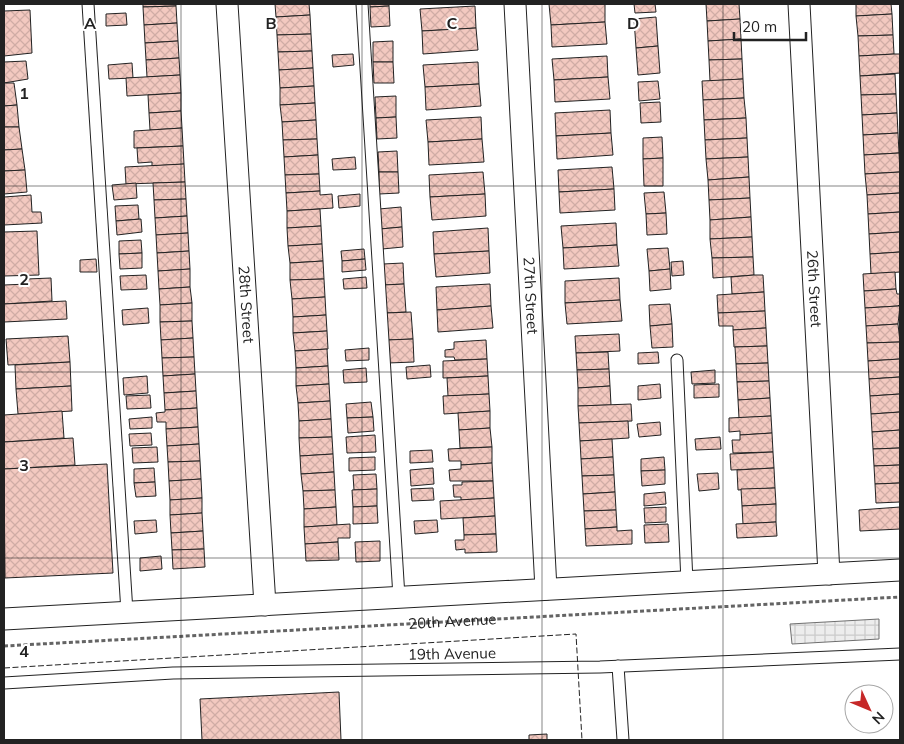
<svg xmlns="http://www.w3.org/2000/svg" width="904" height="744" font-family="Mulish,sans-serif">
	<defs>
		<pattern id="plaza-grid" width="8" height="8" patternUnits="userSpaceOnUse" patternTransform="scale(1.25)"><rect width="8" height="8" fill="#ededed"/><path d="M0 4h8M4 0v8" fill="none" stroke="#cbcbcb"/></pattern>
		<pattern id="building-cross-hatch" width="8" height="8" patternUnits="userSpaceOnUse" patternTransform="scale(1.25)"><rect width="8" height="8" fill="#f3c9c0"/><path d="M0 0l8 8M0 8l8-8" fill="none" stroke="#d0aca5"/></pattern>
	</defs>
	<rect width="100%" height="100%" fill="#fff"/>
	<!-- plaza -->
	<path fill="url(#plaza-grid)" stroke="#6f6f6f" d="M 879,619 L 879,639 L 792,644 L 790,624 Z"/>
	<!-- building -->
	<g fill="url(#building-cross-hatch)" stroke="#222">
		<path d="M 143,4 L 176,4 L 176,6 L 143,7 Z"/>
		<path d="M 275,4 L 309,4 L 310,15 L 276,17 Z"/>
		<path d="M 370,4 L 389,4 L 389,6 L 370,7 Z"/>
		<path d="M 549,4 L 605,4 L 605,22 L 551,25 Z"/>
		<path d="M 634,4 L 655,4 L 656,12 L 635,13 Z"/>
		<path d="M 706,4 L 739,4 L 740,19 L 707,21 Z"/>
		<path d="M 856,4 L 891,4 L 892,14 L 856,16 Z"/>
		<path d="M 176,6 L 177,23 L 144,25 L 143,7 Z"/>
		<path d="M 389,6 L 390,26 L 371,27 L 370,7 Z"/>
		<path d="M 475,6 L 476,28 L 422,31 L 420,9 Z"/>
		<path d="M 30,10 L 32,53 L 4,56 L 4,11 Z"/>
		<path d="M 126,13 L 127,25 L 106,26 L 106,14 Z"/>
		<path d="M 892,14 L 893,35 L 858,36 L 856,16 Z"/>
		<path d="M 310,15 L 311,34 L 277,35 L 276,17 Z"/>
		<path d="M 656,17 L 658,46 L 636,48 L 634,19 Z"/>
		<path d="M 740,19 L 741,39 L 708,41 L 707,21 Z"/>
		<path d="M 605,22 L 607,44 L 552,47 L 551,25 Z"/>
		<path d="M 177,23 L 178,41 L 145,43 L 144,25 Z"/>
		<path d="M 476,28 L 478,50 L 423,54 L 422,31 Z"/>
		<path d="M 311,34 L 312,51 L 278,52 L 277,35 Z"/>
		<path d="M 893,35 L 894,54 L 859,56 L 858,36 Z"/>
		<path d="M 741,39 L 742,59 L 709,60 L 708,41 Z"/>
		<path d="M 178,41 L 179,58 L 146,60 L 145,43 Z"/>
		<path d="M 393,41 L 393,62 L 373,62 L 373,42 Z"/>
		<path d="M 658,46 L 660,73 L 638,75 L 636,48 Z"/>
		<path d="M 312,51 L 313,68 L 279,70 L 278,52 Z"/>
		<path d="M 353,54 L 354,65 L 333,67 L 332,55 Z"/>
		<path d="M 894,54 L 900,54 L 900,73 L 860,76 L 859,56 Z"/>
		<path d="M 607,56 L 608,77 L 554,80 L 552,59 Z"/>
		<path d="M 179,58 L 180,75 L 147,77 L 146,60 Z"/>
		<path d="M 742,59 L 743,79 L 710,81 L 709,60 Z"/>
		<path d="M 26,61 L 28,79 L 4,83 L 4,62 Z"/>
		<path d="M 373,62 L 393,62 L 394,83 L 374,83 Z"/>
		<path d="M 478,62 L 479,84 L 425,87 L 423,65 Z"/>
		<path d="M 132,63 L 133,78 L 109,79 L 108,65 Z"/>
		<path d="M 313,68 L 314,86 L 280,88 L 279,70 Z"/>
		<path d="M 895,74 L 896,94 L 861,95 L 860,76 Z"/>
		<path d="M 180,75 L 181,93 L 127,96 L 126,78 Z"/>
		<path d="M 608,77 L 610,99 L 555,102 L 554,80 Z"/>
		<path d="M 743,79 L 744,98 L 703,100 L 702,81 Z"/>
		<path d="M 658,81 L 660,99 L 639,101 L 638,82 Z"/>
		<path d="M 4,83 L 14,83 L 17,105 L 4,106 Z"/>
		<path d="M 479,84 L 481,106 L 426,110 L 425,87 Z"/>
		<path d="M 314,86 L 315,103 L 280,105 L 280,88 Z"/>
		<path d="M 181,93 L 181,111 L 149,113 L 148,95 Z"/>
		<path d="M 896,94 L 897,113 L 862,115 L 861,95 Z"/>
		<path d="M 396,96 L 396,117 L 376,118 L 375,97 Z"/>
		<path d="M 744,98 L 746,118 L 704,120 L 703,100 Z"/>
		<path d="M 660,102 L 661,122 L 641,123 L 640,103 Z"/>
		<path d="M 315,103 L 316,120 L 282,122 L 280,105 Z"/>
		<path d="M 17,105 L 19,127 L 4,127 L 4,106 Z"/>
		<path d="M 610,110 L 611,133 L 556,136 L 555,113 Z"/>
		<path d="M 181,111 L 182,128 L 150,130 L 149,113 Z"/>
		<path d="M 897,113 L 898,133 L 863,135 L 862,115 Z"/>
		<path d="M 396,117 L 397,138 L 377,139 L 376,118 Z"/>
		<path d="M 481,117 L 482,139 L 428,142 L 426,120 Z"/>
		<path d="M 746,118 L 747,138 L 705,140 L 704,120 Z"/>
		<path d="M 316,120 L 317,139 L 283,140 L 282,122 Z"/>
		<path d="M 4,127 L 19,127 L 22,149 L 4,150 Z"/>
		<path d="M 182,128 L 183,146 L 134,148 L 134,131 Z"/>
		<path d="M 611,133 L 613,155 L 557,159 L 556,136 Z"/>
		<path d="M 898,133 L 899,153 L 864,155 L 863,135 Z"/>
		<path d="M 662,137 L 663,158 L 643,159 L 643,138 Z"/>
		<path d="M 747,138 L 748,157 L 706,159 L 705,140 Z"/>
		<path d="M 317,139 L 318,155 L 284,157 L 283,140 Z"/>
		<path d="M 482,139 L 484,162 L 429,165 L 428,142 Z"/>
		<path d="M 183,146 L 184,164 L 152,166 L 152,162 L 138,163 L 137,148 Z"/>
		<path d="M 22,149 L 25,170 L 4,171 L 4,150 Z"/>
		<path d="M 397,151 L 398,172 L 379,172 L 378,152 Z"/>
		<path d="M 899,153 L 900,172 L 865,174 L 864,155 Z"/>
		<path d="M 318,155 L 319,174 L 285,175 L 284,157 Z"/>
		<path d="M 355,157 L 356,169 L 333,170 L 332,159 Z"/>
		<path d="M 748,157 L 749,177 L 708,180 L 706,159 Z"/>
		<path d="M 663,158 L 663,186 L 644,186 L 643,159 Z"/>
		<path d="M 184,164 L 185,182 L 126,184 L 125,167 Z"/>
		<path d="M 612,167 L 614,189 L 559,192 L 558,170 Z"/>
		<path d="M 25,170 L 27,192 L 4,194 L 4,171 Z"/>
		<path d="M 379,172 L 398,172 L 399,193 L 379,194 Z"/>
		<path d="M 483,172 L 485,194 L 430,197 L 429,175 Z"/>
		<path d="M 900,172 L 900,193 L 867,195 L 865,174 Z"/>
		<path d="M 319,174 L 320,191 L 286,193 L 285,175 Z"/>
		<path d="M 749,177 L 750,198 L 709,200 L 708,180 Z"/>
		<path d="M 185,182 L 186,199 L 154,200 L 153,183 Z"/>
		<path d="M 136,183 L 137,198 L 114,200 L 112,185 Z"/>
		<path d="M 614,189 L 615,210 L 560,213 L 559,192 Z"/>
		<path d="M 320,191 L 320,195 L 332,194 L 333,208 L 287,211 L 286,193 Z"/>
		<path d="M 664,192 L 666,213 L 646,214 L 644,193 Z"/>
		<path d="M 900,193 L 900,212 L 868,214 L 867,195 Z"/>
		<path d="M 360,194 L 360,206 L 339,208 L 338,196 Z"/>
		<path d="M 485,194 L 486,216 L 432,220 L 430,197 Z"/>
		<path d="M 31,195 L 32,212 L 41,212 L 42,223 L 4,225 L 4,197 Z"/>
		<path d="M 750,198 L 751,217 L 710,220 L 709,200 Z"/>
		<path d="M 186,199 L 187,216 L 155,218 L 154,200 Z"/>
		<path d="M 138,205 L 139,219 L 116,221 L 115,206 Z"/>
		<path d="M 401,207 L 402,227 L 380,229 L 379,209 Z"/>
		<path d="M 320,209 L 321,226 L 287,228 L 287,211 Z"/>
		<path d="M 900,212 L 900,232 L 869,234 L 868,214 Z"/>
		<path d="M 666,213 L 667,234 L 647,235 L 646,214 Z"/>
		<path d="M 187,216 L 188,233 L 156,235 L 155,218 Z"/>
		<path d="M 751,217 L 752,237 L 710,239 L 710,220 Z"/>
		<path d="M 141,219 L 142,232 L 117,235 L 116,221 Z"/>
		<path d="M 616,223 L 617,245 L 563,248 L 561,226 Z"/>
		<path d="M 321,226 L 322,244 L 288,246 L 287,228 Z"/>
		<path d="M 402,227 L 403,247 L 382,249 L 380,229 Z"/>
		<path d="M 488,228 L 489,251 L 434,254 L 433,232 Z"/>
		<path d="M 37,231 L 39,275 L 4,276 L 4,232 Z"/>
		<path d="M 900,232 L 900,252 L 870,254 L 869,234 Z"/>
		<path d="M 188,233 L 189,251 L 157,253 L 156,235 Z"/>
		<path d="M 752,237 L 753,257 L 712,258 L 710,239 Z"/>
		<path d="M 141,240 L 142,253 L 119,254 L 119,241 Z"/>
		<path d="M 322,244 L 323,261 L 290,263 L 288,246 Z"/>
		<path d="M 617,245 L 619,266 L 564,269 L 563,248 Z"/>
		<path d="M 668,248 L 670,269 L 649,271 L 647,249 Z"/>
		<path d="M 364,249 L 365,259 L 342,261 L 341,251 Z"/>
		<path d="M 189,251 L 190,269 L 158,271 L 157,253 Z"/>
		<path d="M 489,251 L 490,273 L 436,277 L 434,254 Z"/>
		<path d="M 900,252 L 900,272 L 871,274 L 870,254 Z"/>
		<path d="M 142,253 L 142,268 L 120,269 L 119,254 Z"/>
		<path d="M 753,257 L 754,275 L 713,278 L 712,258 Z"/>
		<path d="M 96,259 L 97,272 L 80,272 L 80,260 Z"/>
		<path d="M 365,259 L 366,270 L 342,272 L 342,261 Z"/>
		<path d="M 323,261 L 324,279 L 290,280 L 290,263 Z"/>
		<path d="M 683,261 L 684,275 L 672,276 L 671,262 Z"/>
		<path d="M 403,263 L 404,284 L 384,285 L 383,264 Z"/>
		<path d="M 190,269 L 190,287 L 159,289 L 158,271 Z"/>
		<path d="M 670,269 L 671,289 L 650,291 L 649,271 Z"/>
		<path d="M 895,272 L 896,289 L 864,291 L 863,274 Z"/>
		<path d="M 146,275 L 147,289 L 121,290 L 120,276 Z"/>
		<path d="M 754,275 L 763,275 L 764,292 L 732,294 L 731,277 Z"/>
		<path d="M 366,277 L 367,288 L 344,289 L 343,279 Z"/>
		<path d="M 51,278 L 52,301 L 4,304 L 4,285 L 28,284 L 27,279 Z"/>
		<path d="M 619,278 L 620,300 L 565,303 L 565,281 Z"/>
		<path d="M 324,279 L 325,297 L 292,299 L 290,280 Z"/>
		<path d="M 404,284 L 406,312 L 386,313 L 384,285 Z"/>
		<path d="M 490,284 L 491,306 L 437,310 L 436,287 Z"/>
		<path d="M 190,287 L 192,303 L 160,305 L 159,289 Z"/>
		<path d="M 896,289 L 897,294 L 900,294 L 900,304 L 898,306 L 865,308 L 864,291 Z"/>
		<path d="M 764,292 L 765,311 L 718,313 L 717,295 Z"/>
		<path d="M 325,297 L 326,315 L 293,317 L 292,299 Z"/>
		<path d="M 620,300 L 622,321 L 567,324 L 565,303 Z"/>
		<path d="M 66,301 L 67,319 L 4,322 L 4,304 Z"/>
		<path d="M 192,303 L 192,321 L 160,322 L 160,305 Z"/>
		<path d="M 670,304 L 672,324 L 650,326 L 649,305 Z"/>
		<path d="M 491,306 L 493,328 L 438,332 L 437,310 Z"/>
		<path d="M 898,306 L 900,306 L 898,324 L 866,326 L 865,308 Z"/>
		<path d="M 148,308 L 149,323 L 123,325 L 122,310 Z"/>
		<path d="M 765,311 L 766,328 L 733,330 L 733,326 L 719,326 L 718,313 Z"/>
		<path d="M 411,312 L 413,339 L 387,340 L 386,313 Z"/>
		<path d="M 326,315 L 327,331 L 293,333 L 293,317 Z"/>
		<path d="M 192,321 L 193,338 L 161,340 L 160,322 Z"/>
		<path d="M 672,324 L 673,347 L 652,348 L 650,326 Z"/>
		<path d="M 898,324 L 900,342 L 867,343 L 866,326 Z"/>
		<path d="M 766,328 L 767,346 L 734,347 L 733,330 Z"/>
		<path d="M 327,331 L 328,349 L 295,351 L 293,333 Z"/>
		<path d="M 619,334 L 620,351 L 576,353 L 575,336 Z"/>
		<path d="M 68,336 L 70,362 L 8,365 L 6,339 Z"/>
		<path d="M 193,338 L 194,357 L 162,358 L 161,340 Z"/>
		<path d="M 413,339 L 414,362 L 388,363 L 387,340 Z"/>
		<path d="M 486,340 L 487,359 L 455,360 L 454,357 L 445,357 L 445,350 L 454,349 L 454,342 Z"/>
		<path d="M 900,342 L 900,359 L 868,361 L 867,343 Z"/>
		<path d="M 767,346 L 768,363 L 736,364 L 735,347 Z"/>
		<path d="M 369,348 L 369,360 L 346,361 L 345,350 Z"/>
		<path d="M 327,349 L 328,366 L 296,368 L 295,351 Z"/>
		<path d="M 608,352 L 609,369 L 577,370 L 576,353 Z"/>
		<path d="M 658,352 L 659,363 L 638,364 L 638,353 Z"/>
		<path d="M 194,357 L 195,374 L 163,376 L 162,358 Z"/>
		<path d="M 487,359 L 488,376 L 443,378 L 443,361 Z"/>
		<path d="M 900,359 L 900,377 L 869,379 L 868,361 Z"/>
		<path d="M 70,362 L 71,386 L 16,389 L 15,365 Z"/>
		<path d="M 768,363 L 769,381 L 737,382 L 736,364 Z"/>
		<path d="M 430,365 L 431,377 L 407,379 L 406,367 Z"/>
		<path d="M 328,366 L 329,384 L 296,386 L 296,368 Z"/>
		<path d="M 366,368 L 367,382 L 344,383 L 343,370 Z"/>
		<path d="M 609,369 L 610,386 L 578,388 L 577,370 Z"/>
		<path d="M 715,370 L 715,383 L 692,384 L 691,372 Z"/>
		<path d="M 195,374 L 196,391 L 164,393 L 163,376 Z"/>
		<path d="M 147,376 L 148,393 L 124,395 L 123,378 Z"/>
		<path d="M 488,376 L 489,394 L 448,396 L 447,378 Z"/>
		<path d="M 900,377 L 900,394 L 870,396 L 869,379 Z"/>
		<path d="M 769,381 L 770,398 L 738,400 L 737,382 Z"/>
		<path d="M 329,384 L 330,401 L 298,403 L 296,386 Z"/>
		<path d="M 660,384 L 661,398 L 638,400 L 638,386 Z"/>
		<path d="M 719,384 L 719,397 L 694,398 L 694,385 Z"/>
		<path d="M 71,386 L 72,411 L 18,414 L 16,389 Z"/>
		<path d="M 610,386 L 611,405 L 578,406 L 578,388 Z"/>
		<path d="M 196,391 L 197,408 L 165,410 L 164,393 Z"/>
		<path d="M 489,394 L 490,411 L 444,414 L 443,396 Z"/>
		<path d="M 900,394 L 900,412 L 871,414 L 870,396 Z"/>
		<path d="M 150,395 L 151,408 L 127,409 L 126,396 Z"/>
		<path d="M 770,398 L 771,416 L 739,418 L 738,400 Z"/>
		<path d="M 330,401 L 331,419 L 299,421 L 298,403 Z"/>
		<path d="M 371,402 L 373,417 L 347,418 L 346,404 Z"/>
		<path d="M 631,404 L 632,421 L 579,423 L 578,406 Z"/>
		<path d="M 197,408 L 198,427 L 166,429 L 166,422 L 157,422 L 156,413 L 165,412 L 165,410 Z"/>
		<path d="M 62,411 L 64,438 L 4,442 L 4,415 Z"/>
		<path d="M 490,411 L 490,428 L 459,430 L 458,413 Z"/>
		<path d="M 900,412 L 900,430 L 872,432 L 871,414 Z"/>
		<path d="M 771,416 L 772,433 L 740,435 L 740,431 L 729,432 L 729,418 Z"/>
		<path d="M 152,417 L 152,428 L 130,429 L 129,419 Z"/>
		<path d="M 373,417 L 374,431 L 348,433 L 347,418 Z"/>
		<path d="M 331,419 L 332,437 L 299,438 L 299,421 Z"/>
		<path d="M 628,421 L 629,438 L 580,441 L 579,423 Z"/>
		<path d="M 660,422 L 661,435 L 639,437 L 637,424 Z"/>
		<path d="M 198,427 L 199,444 L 167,446 L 166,429 Z"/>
		<path d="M 490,428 L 492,447 L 460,448 L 459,430 Z"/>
		<path d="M 900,430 L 900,448 L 873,449 L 872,432 Z"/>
		<path d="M 151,433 L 152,445 L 130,446 L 129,434 Z"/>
		<path d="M 772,433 L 773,452 L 733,453 L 732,440 L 740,440 L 740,435 Z"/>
		<path d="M 375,435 L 376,452 L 347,453 L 346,437 Z"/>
		<path d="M 332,437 L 333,454 L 300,456 L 299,438 Z"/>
		<path d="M 720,437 L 721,449 L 696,450 L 695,439 Z"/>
		<path d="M 73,438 L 75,465 L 4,469 L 4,442 Z"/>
		<path d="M 612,439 L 613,457 L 581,459 L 580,441 Z"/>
		<path d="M 199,444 L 200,461 L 168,462 L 167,446 Z"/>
		<path d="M 157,447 L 158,462 L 133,463 L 132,448 Z"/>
		<path d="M 492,447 L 492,463 L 461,465 L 461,461 L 449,461 L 448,449 Z"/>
		<path d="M 900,448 L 900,465 L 874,466 L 873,449 Z"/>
		<path d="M 432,450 L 433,462 L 410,463 L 410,451 Z"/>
		<path d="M 773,452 L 774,468 L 731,470 L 730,454 Z"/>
		<path d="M 333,454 L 334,472 L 301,474 L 300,456 Z"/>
		<path d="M 375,457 L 375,470 L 349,471 L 349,458 Z"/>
		<path d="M 613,457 L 614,475 L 582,476 L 581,459 Z"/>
		<path d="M 664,457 L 665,470 L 641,471 L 641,459 Z"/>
		<path d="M 200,461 L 201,479 L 169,481 L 168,462 Z"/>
		<path d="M 492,463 L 493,481 L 450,481 L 449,470 L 461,469 L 461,465 Z"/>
		<path d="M 107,464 L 113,573 L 5,578 L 4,469 Z"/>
		<path d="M 900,465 L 900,483 L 875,484 L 874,466 Z"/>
		<path d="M 154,468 L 155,482 L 134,483 L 134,469 Z"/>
		<path d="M 433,468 L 434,484 L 411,486 L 410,470 Z"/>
		<path d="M 774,468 L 775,488 L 738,490 L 737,470 Z"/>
		<path d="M 665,470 L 665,484 L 642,486 L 641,471 Z"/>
		<path d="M 334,472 L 335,490 L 303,491 L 301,474 Z"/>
		<path d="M 718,473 L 719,489 L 699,491 L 697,474 Z"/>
		<path d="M 376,474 L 377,489 L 354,490 L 353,475 Z"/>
		<path d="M 614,475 L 615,492 L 583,494 L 582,476 Z"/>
		<path d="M 201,479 L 202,498 L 170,500 L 169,481 Z"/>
		<path d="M 493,481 L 494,498 L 461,500 L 461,497 L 454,497 L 453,485 L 462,485 L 462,482 Z"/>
		<path d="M 155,482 L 156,496 L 136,497 L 134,483 Z"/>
		<path d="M 900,483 L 900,502 L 876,503 L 875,484 Z"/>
		<path d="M 433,488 L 434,500 L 412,501 L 411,489 Z"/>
		<path d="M 775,488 L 776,504 L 742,506 L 741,489 Z"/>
		<path d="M 377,489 L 377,506 L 353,507 L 352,490 Z"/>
		<path d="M 335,490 L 336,507 L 304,509 L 303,491 Z"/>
		<path d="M 615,492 L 616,510 L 584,511 L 583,494 Z"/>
		<path d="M 665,492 L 666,504 L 644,506 L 644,494 Z"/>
		<path d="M 202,498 L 202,513 L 170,515 L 170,500 Z"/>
		<path d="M 494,498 L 495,516 L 441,519 L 440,501 Z"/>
		<path d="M 776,504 L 776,522 L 743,524 L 742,506 Z"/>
		<path d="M 377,506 L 378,523 L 353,524 L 353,507 Z"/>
		<path d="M 336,507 L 337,525 L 304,527 L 304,509 Z"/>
		<path d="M 666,507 L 666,522 L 645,523 L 644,508 Z"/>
		<path d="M 900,507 L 900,529 L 860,531 L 859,510 Z"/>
		<path d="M 616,510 L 617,527 L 585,529 L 584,511 Z"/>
		<path d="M 202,513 L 203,531 L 171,533 L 170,515 Z"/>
		<path d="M 495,516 L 496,534 L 464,535 L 463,518 Z"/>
		<path d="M 156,520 L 157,532 L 135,534 L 134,521 Z"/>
		<path d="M 437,520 L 438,532 L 415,534 L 414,521 Z"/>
		<path d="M 776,522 L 777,536 L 737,538 L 736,524 Z"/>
		<path d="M 350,524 L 350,538 L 338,538 L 338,542 L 305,544 L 304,527 Z"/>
		<path d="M 668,524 L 669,542 L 645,543 L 644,525 Z"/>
		<path d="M 617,527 L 617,531 L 632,530 L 632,544 L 586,546 L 585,529 Z"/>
		<path d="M 203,531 L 204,549 L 172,550 L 171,533 Z"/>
		<path d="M 496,534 L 497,552 L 465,553 L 465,549 L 456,550 L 455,540 L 464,540 L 464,535 Z"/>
		<path d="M 380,541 L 380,561 L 356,562 L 355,542 Z"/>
		<path d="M 338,542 L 339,560 L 306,561 L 305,544 Z"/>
		<path d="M 204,549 L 205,567 L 173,569 L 172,550 Z"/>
		<path d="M 161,556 L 162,569 L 140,571 L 140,558 Z"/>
		<path d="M 339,692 L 341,740 L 202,740 L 200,699 Z"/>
		<path d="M 547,734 L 547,740 L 529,740 L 529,735 Z"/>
	</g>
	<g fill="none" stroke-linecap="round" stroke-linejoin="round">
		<defs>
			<g id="service">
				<path d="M 88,4 L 127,612"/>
				<path d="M 362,4 L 399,597"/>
				<path d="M 677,360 L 687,582"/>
				<path d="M 618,666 L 623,740"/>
				<path d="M 4,683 L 173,673 L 600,667 L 900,654"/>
			</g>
			<g id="minor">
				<path id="s2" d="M 227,4 L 265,605"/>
				<path id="s3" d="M 515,4 L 546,589"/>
				<path id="s4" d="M 799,4 L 829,574"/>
				<path d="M 4,619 L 900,570"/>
			</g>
		</defs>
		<!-- service casing -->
		<use href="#service" stroke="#222" stroke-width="13"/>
		<!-- minor casing -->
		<use href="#minor" stroke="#222" stroke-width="23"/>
		<!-- path -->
		<path stroke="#646464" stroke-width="3" stroke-dasharray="4 2.5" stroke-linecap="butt" id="s1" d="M 4,646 L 900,597"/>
		<!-- service -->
		<use href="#service" stroke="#fff" stroke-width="11"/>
		<!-- minor -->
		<use href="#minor" stroke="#fff" stroke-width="21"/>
		<!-- fence -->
		<path stroke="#222" stroke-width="1" stroke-dasharray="6 2.5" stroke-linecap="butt" d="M 4,668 L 576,634 L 582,740"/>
	</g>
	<!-- grid -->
	<path fill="none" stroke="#222" stroke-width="1" stroke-opacity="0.55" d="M 181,4 L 181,740M 362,4 L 362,740M 542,4 L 542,740M 723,4 L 723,740M 4,186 L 900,186M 4,372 L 900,372M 4,558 L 900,558"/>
	<g text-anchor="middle" stroke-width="4" stroke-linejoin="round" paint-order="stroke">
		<!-- street labels -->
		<g font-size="15" fill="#222" stroke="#fff">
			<text dy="5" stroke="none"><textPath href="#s4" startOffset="285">26th Street</textPath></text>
			<text dy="5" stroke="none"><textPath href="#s3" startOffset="292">27th Street</textPath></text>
			<text dy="5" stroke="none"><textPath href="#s2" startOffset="301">28th Street</textPath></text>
			<text dy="5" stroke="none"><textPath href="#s1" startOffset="449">20th Avenue</textPath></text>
			<text transform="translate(452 654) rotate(-1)" y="5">19th Avenue</text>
		</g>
	</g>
	<g font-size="16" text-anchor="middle" font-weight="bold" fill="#222" stroke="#fff" stroke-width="4" stroke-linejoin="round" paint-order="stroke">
		<text x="90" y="29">A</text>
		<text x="271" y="29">B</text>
		<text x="452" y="29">C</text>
		<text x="633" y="29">D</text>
		<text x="24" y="99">1</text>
		<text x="24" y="285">2</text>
		<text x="24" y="471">3</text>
		<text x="24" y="657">4</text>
	</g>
	<!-- border -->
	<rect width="904" height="744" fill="none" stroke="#222222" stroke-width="10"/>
	<!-- north arrow -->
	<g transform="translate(869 709) rotate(134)"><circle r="24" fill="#ffffff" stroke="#a7a7a7"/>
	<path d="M0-4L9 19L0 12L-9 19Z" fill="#c62828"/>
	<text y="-8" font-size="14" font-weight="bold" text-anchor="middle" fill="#222222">N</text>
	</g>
	<!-- scale -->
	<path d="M734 32v8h72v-8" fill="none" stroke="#222222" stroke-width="2.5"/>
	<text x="742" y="32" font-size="15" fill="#222222" stroke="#ffffff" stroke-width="4" paint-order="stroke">20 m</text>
</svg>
